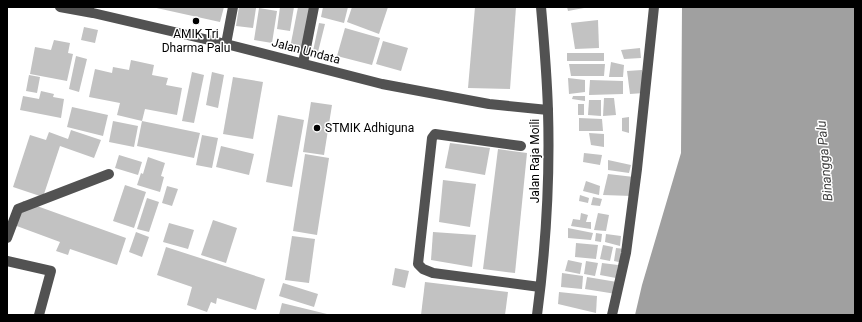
<svg xmlns="http://www.w3.org/2000/svg" width="862" height="322" font-family="Roboto,sans-serif">
	<rect width="100%" height="100%" fill="#fff"/>
	<!-- water -->
	<path fill="#a0a0a0" d="M 682,7 L 855,7 L 855,315 L 635,315 L 642,285 L 681,153 Z"/>
	<!-- building -->
	<g fill="#c2c2c2">
		<path d="M 152,7 L 224,7 L 220,22 Z"/>
		<path d="M 239,7 L 256,8 L 253,28 L 236,26 Z"/>
		<path d="M 280,7 L 294,7 L 290,31 L 277,29 Z"/>
		<path d="M 298,7 L 311,7 L 302,50 L 290,48 Z"/>
		<path d="M 323,7 L 348,7 L 344,23 L 321,17 Z"/>
		<path d="M 352,7 L 388,7 L 379,34 L 347,22 Z"/>
		<path d="M 475,7 L 516,7 L 510,89 L 468,88 Z"/>
		<path d="M 567,7 L 584,7 L 584,8 L 568,11 Z"/>
		<path d="M 259,8 L 277,11 L 272,43 L 254,40 Z"/>
		<path d="M 598,20 L 599,48 L 575,49 L 571,23 Z"/>
		<path d="M 319,23 L 325,24 L 318,52 L 313,51 Z"/>
		<path d="M 84,27 L 98,30 L 95,43 L 81,40 Z"/>
		<path d="M 345,28 L 380,38 L 372,65 L 337,56 Z"/>
		<path d="M 54,40 L 70,43 L 68,53 L 73,54 L 67,81 L 30,74 L 35,47 L 51,50 Z"/>
		<path d="M 383,41 L 408,48 L 401,71 L 376,64 Z"/>
		<path d="M 640,48 L 641,58 L 624,59 L 621,50 Z"/>
		<rect x="567" y="53" width="37" height="8"/>
		<path d="M 76,56 L 87,59 L 79,92 L 69,89 Z"/>
		<path d="M 131,60 L 154,65 L 152,75 L 168,78 L 166,85 L 182,88 L 177,115 L 145,109 L 142,121 L 117,115 L 120,103 L 89,97 L 95,69 L 112,73 L 113,67 L 129,70 Z"/>
		<path d="M 611,62 L 624,65 L 623,77 L 609,77 Z"/>
		<path d="M 569,64 L 605,64 L 604,76 L 571,76 Z"/>
		<path d="M 642,70 L 644,93 L 630,94 L 627,71 Z"/>
		<path d="M 192,72 L 204,75 L 194,123 L 182,121 Z"/>
		<path d="M 212,72 L 224,75 L 218,108 L 206,105 Z"/>
		<path d="M 29,75 L 40,77 L 37,93 L 26,91 Z"/>
		<path d="M 233,77 L 263,82 L 253,139 L 223,134 Z"/>
		<path d="M 568,78 L 585,80 L 585,92 L 569,94 Z"/>
		<path d="M 590,80 L 623,81 L 623,94 L 589,95 Z"/>
		<path d="M 41,91 L 54,94 L 53,97 L 64,99 L 61,118 L 20,110 L 23,96 L 39,99 Z"/>
		<path d="M 573,96 L 585,96 L 585,101 L 572,99 Z"/>
		<path d="M 604,98 L 614,98 L 616,115 L 603,116 Z"/>
		<path d="M 589,100 L 601,100 L 601,116 L 588,115 Z"/>
		<path d="M 311,102 L 332,105 L 324,155 L 303,152 Z"/>
		<rect x="578" y="104" width="6" height="11"/>
		<path d="M 72,107 L 108,115 L 103,136 L 67,127 Z"/>
		<path d="M 278,115 L 304,120 L 292,187 L 266,182 Z"/>
		<path d="M 629,117 L 629,133 L 622,131 L 622,118 Z"/>
		<path d="M 579,118 L 602,119 L 603,131 L 579,131 Z"/>
		<path d="M 113,121 L 138,126 L 134,147 L 109,142 Z"/>
		<path d="M 142,121 L 200,133 L 194,158 L 137,146 Z"/>
		<path d="M 71,130 L 101,140 L 94,158 L 60,146 L 43,197 L 13,187 L 30,135 L 46,140 L 49,132 L 68,139 Z"/>
		<path d="M 589,133 L 604,134 L 604,147 L 591,145 Z"/>
		<path d="M 202,135 L 218,138 L 212,168 L 196,165 Z"/>
		<path d="M 450,143 L 490,148 L 485,175 L 445,168 Z"/>
		<path d="M 221,146 L 254,154 L 249,175 L 216,167 Z"/>
		<path d="M 498,149 L 527,153 L 515,273 L 483,269 Z"/>
		<path d="M 584,153 L 602,155 L 600,165 L 583,162 Z"/>
		<path d="M 305,154 L 329,158 L 317,235 L 293,231 Z"/>
		<path d="M 119,155 L 142,162 L 138,175 L 115,168 Z"/>
		<path d="M 148,157 L 165,163 L 161,176 L 164,177 L 160,192 L 137,185 L 141,173 L 143,174 Z"/>
		<path d="M 608,160 L 631,165 L 629,173 L 608,170 Z"/>
		<path d="M 608,174 L 634,177 L 632,196 L 603,195 Z"/>
		<path d="M 443,180 L 476,184 L 470,227 L 439,222 Z"/>
		<path d="M 586,181 L 600,186 L 599,195 L 583,191 Z"/>
		<path d="M 125,185 L 146,192 L 134,228 L 113,221 Z"/>
		<path d="M 167,186 L 178,189 L 172,206 L 162,203 Z"/>
		<path d="M 580,195 L 589,198 L 588,203 L 579,201 Z"/>
		<path d="M 593,197 L 602,199 L 600,206 L 591,205 Z"/>
		<path d="M 147,198 L 159,202 L 149,232 L 137,229 Z"/>
		<path d="M 23,201 L 126,238 L 117,265 L 70,249 L 68,255 L 56,251 L 60,242 L 14,225 Z"/>
		<path d="M 581,213 L 588,215 L 586,222 L 591,222 L 591,229 L 571,226 L 573,219 L 580,220 Z"/>
		<path d="M 598,213 L 609,215 L 606,231 L 594,230 Z"/>
		<path d="M 213,220 L 237,228 L 226,263 L 201,255 Z"/>
		<path d="M 169,223 L 194,230 L 188,249 L 163,242 Z"/>
		<path d="M 568,228 L 593,233 L 591,240 L 568,238 Z"/>
		<path d="M 136,232 L 149,237 L 142,257 L 129,252 Z"/>
		<path d="M 433,232 L 476,235 L 472,267 L 431,260 Z"/>
		<path d="M 596,233 L 602,234 L 601,242 L 595,241 Z"/>
		<path d="M 606,234 L 621,236 L 620,246 L 605,242 Z"/>
		<path d="M 292,236 L 315,239 L 309,283 L 285,280 Z"/>
		<path d="M 576,243 L 598,245 L 596,259 L 575,257 Z"/>
		<path d="M 603,245 L 613,247 L 610,261 L 600,259 Z"/>
		<path d="M 166,247 L 265,279 L 256,310 L 217,298 L 216,304 L 211,302 L 207,312 L 187,305 L 192,287 L 157,275 Z"/>
		<path d="M 616,248 L 625,249 L 623,263 L 614,261 Z"/>
		<path d="M 568,260 L 582,263 L 580,274 L 565,271 Z"/>
		<path d="M 586,261 L 598,263 L 595,276 L 584,274 Z"/>
		<path d="M 602,263 L 618,265 L 616,278 L 600,275 Z"/>
		<path d="M 395,268 L 409,271 L 405,288 L 392,285 Z"/>
		<path d="M 562,273 L 583,276 L 582,289 L 561,287 Z"/>
		<path d="M 587,277 L 617,282 L 616,294 L 585,289 Z"/>
		<path d="M 425,282 L 508,292 L 505,315 L 421,315 Z"/>
		<path d="M 283,283 L 318,294 L 314,307 L 279,296 Z"/>
		<path d="M 559,292 L 597,296 L 596,313 L 558,304 Z"/>
		<path d="M 282,303 L 327,314 L 327,315 L 279,315 Z"/>
	</g>
	<g fill="none" stroke-linecap="round" stroke-linejoin="round">
		<!-- minor -->
		<g stroke="#525252" stroke-width="10">
			<path d="M 60,7 L 93,13 L 226,44 L 382,84 L 489,104 L 548,110"/>
			<path d="M 226,44 L 233,7"/>
			<path d="M 303,63 L 314,7"/>
			<path d="M 521,146 L 435,134 L 432,138 L 418,264 L 423,269 L 433,273 L 540,287"/>
			<path d="M 7,238 L 18,209 L 109,174"/>
			<path d="M 7,261 L 51,271 L 39,315"/>
			<path d="M 537,315 C 546,247 550,179 548,111 C 547,76 544,41 541,7"/>
			<path d="M 612,315 L 626,253 L 637,169 L 654,7"/>
		</g>
	</g>
	<!-- markers -->
	<g fill="#000" stroke="#fff" stroke-width="1.5">
		<circle cx="196" cy="21" r="4"/>
		<circle cx="317" cy="128" r="4"/>
	</g>
	<g text-anchor="middle" stroke-width="3" stroke-linejoin="round" paint-order="stroke">
		<!-- poi labels -->
		<g font-size="12" fill="#000" stroke="#fff">
			<text x="196" y="38">AMIK Tri<tspan x="196" dy="14">Dharma Palu</tspan></text>
			<text x="325" y="132" text-anchor="start">STMIK Adhiguna</text>
		</g>
		<!-- street labels -->
		<g font-size="12" fill="#000" stroke="#fff">
			<text transform="translate(306 51) rotate(15)" y="4">Jalan Undata</text>
			<text transform="translate(535 161) rotate(-90)" y="4">Jalan Raja Moili</text>
		</g>
		<!-- water labels -->
		<g font-size="13" font-style="italic" fill="#414141" stroke="#fff">
			<text transform="translate(824 161) rotate(-95)" y="5">Binangga Palu</text>
		</g>
	</g>
	<!-- border -->
	<rect width="862" height="322" fill="none" stroke="#000000" stroke-width="16"/>
</svg>
